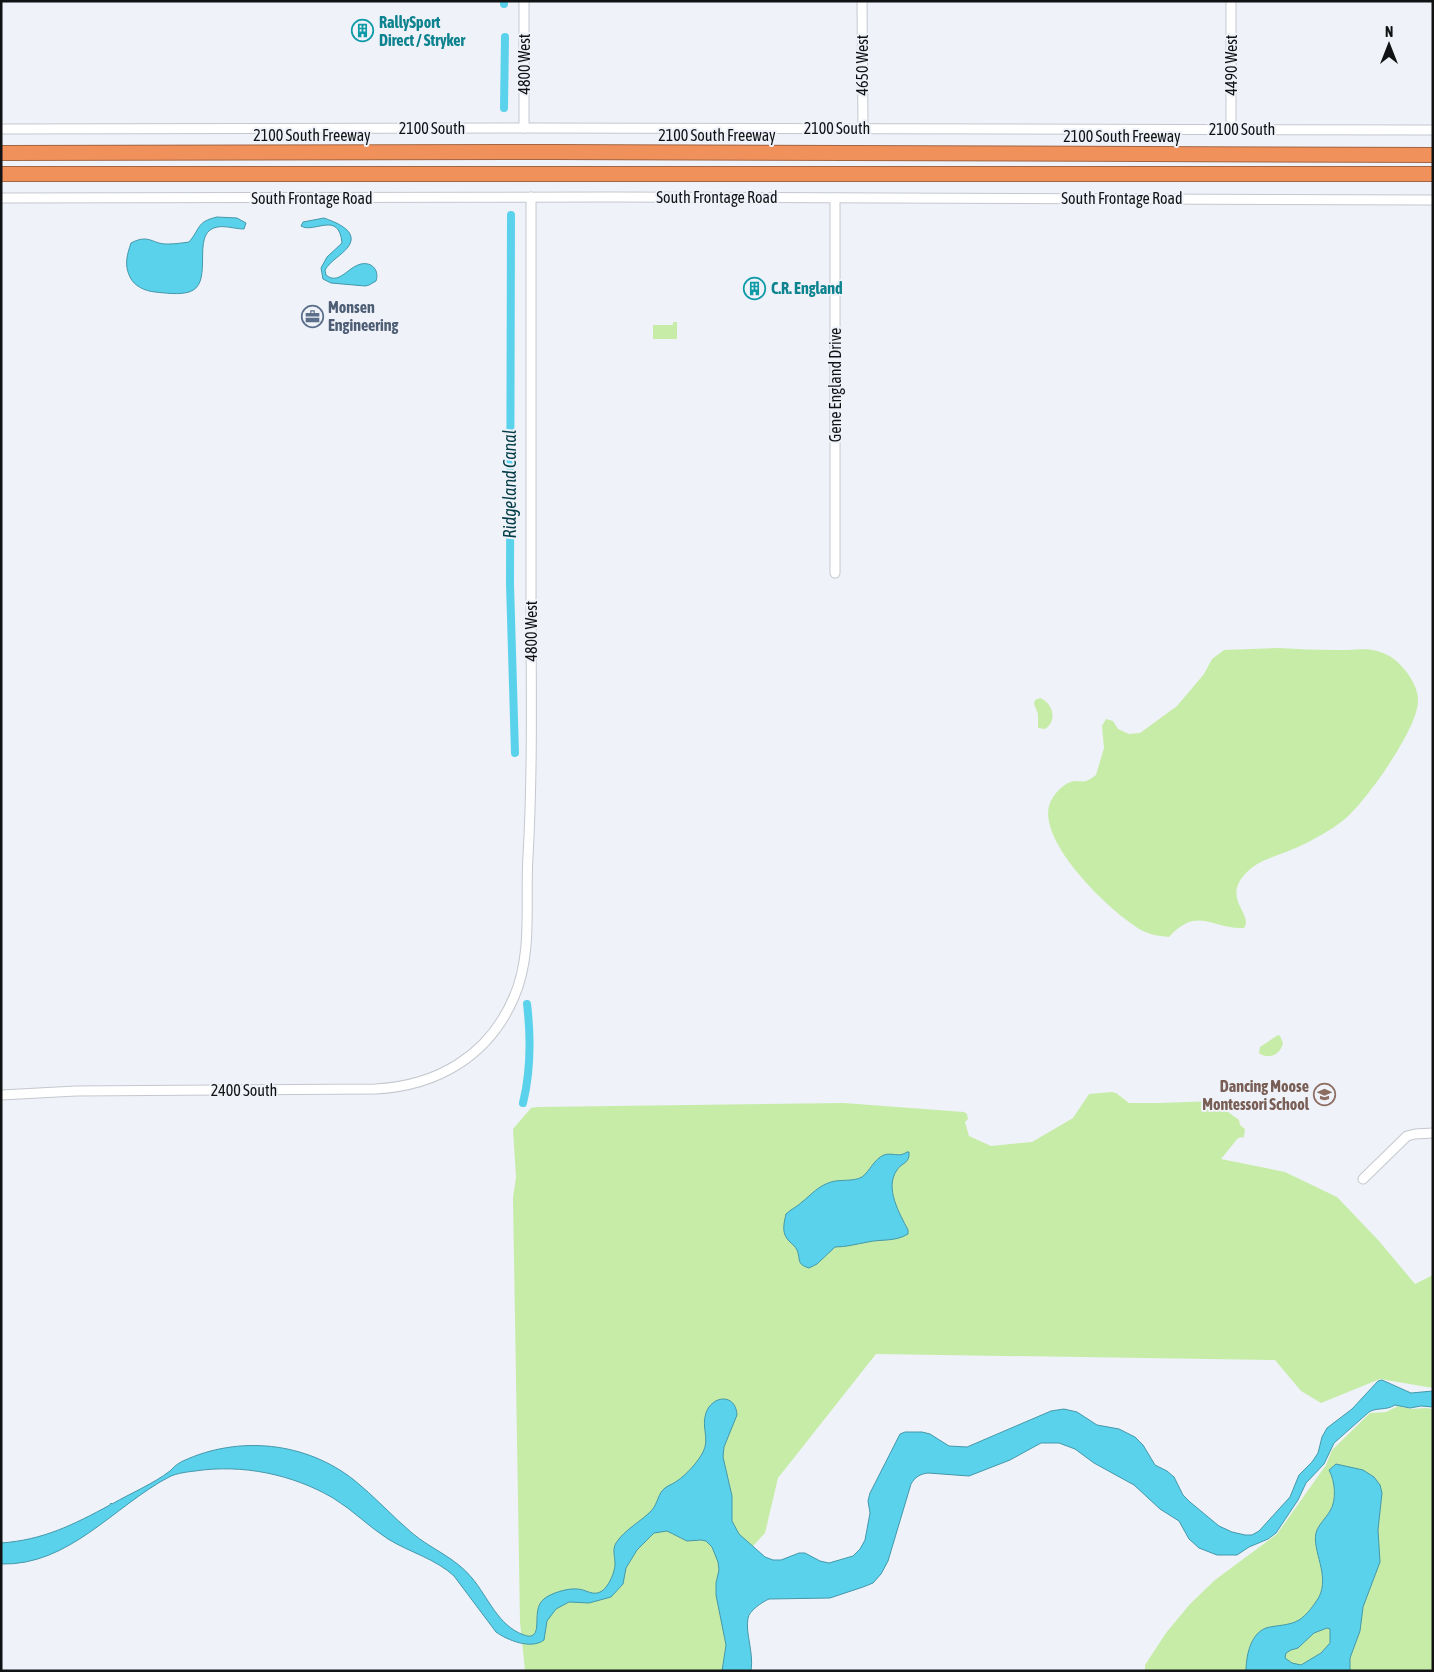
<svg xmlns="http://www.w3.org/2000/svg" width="1434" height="1672" font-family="'Asap Condensed',sans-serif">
	<rect width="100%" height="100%" fill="#eff2f9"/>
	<!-- green -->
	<g fill="#c7eca8">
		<path d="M 673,322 L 677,322 L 677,339 L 653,339 L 653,325 L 673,325 Z"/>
		<path d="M 1279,648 C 1298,649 1317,650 1336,650 C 1358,651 1370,645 1391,657 C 1403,664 1419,686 1418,701 C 1418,727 1372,792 1353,811 C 1348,817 1340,823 1333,828 C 1318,837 1302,846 1286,852 C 1271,858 1257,861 1246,873 C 1221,899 1254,914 1244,928 C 1213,930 1198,905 1169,937 C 1160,936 1151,935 1143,931 C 1113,915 1035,841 1050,803 C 1054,794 1064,782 1075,781 C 1078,781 1083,782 1086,781 C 1089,780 1093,777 1096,775 L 1104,748 L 1102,726 L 1106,719 L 1113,721 L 1118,729 L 1129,734 L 1140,733 L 1177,706 L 1204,674 L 1212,659 L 1224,650 Z"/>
		<path d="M 1040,698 C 1053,703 1058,721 1045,729 L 1038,728 L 1038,714 L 1034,704 L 1035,700 Z"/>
		<path d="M 1278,1035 L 1280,1036 L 1283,1043 C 1280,1055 1269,1060 1259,1053 L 1260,1047 Z"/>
		<path d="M 1112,1092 L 1116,1093 L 1129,1103 L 1160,1103 L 1213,1101 L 1239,1120 L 1240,1125 L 1245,1129 L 1244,1137 L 1238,1138 L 1221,1159 L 1285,1172 L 1337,1197 L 1379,1241 L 1415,1284 L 1433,1275 L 1433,1388 L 1380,1379 L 1321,1403 L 1301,1391 L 1275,1360 L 876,1354 L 778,1478 L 765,1533 L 743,1557 L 737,1671 L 525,1671 L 520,1622 L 513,1198 L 516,1177 L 513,1129 L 531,1108 L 537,1107 L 844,1103 L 964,1112 L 967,1114 L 968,1119 L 965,1122 L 969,1136 L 991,1146 L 1032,1142 L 1073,1118 L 1089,1094 Z"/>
		<path d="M 1398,1406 L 1411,1409 L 1426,1408 L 1433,1409 L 1433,1671 L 1145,1671 L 1145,1665 L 1166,1633 L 1190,1604 L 1215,1580 L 1277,1534 L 1326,1465 L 1332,1450 L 1370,1413 L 1386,1412 Z"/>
	</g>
	<!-- water -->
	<g fill="#5ad2eb" stroke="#4498aa" fill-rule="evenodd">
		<path d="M 217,217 L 237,218 L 246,223 L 244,229 C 233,229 220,223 210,230 C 194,242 213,285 189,292 C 179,295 165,293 155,292 C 145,291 134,286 130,277 C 124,265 127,255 131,243 C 150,233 152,245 169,244 C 175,244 182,243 189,242 C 201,228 196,222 217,217 Z"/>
		<path d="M 324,218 C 335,222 360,231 348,247 C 341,256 331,260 325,270 L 326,275 C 338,285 347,269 358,265 C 370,260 380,269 376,281 L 369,285 L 365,286 L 331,283 L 323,279 L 321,268 L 327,257 L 342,243 C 339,210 314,234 301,226 L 303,222 Z"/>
		<path d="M 907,1152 L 909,1152 C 910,1164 902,1162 897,1170 C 884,1188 900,1214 908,1230 L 908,1234 C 895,1242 881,1239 868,1242 C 856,1244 847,1247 835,1247 L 817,1264 L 809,1268 C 796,1264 801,1260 797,1250 C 795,1246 792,1244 789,1241 C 781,1233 784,1223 786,1214 C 791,1209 797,1207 802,1202 C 812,1194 818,1186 831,1182 C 840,1179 853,1182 862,1177 C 870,1171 874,1159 884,1155 C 892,1152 899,1158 907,1152 Z"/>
		<path d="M 1382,1380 L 1411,1393 L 1433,1391 L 1433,1407 L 1421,1406 L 1410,1408 L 1395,1405 C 1385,1411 1377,1407 1369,1412 L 1334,1443 L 1324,1464 L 1306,1483 L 1298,1500 L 1276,1533 L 1268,1539 L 1249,1547 L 1237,1555 L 1217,1555 L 1199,1548 L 1189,1539 L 1179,1521 L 1160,1509 L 1134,1485 L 1094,1463 L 1075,1449 L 1059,1443 L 1041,1443 L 1010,1460 L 969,1476 L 928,1473 C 920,1474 915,1477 911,1484 L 888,1561 L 881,1574 L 873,1583 L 863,1587 L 830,1598 L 769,1599 C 762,1602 749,1611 748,1618 C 745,1633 754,1652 751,1671 L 722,1671 L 726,1645 L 716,1595 L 716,1583 L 719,1570 L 718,1562 L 712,1547 L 706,1541 L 701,1540 L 687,1541 L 667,1531 L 654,1533 L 637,1550 L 626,1568 L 623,1584 L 611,1597 L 589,1603 L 569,1602 L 556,1609 L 547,1621 L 544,1640 C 531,1650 507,1640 496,1632 L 454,1576 C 436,1559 409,1552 388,1539 C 369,1527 353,1510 333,1498 C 292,1474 242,1464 195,1471 C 187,1472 177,1473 169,1477 C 114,1506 69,1566 1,1564 L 1,1543 C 43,1540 73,1525 110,1505 L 111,1503 L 112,1504 C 131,1493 153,1484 170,1471 C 174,1467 178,1463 183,1461 C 239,1435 306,1442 354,1480 C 374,1496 392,1516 412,1533 C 431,1549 456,1558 472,1578 C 488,1597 498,1626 524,1635 C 528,1636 530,1637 533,1635 C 541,1630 532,1608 544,1599 C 551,1593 568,1588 577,1589 C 586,1589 593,1597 602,1591 C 609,1586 615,1572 615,1564 C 615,1556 612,1550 616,1543 C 625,1529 642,1521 652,1510 C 658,1503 658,1493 665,1488 C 669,1485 673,1484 677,1481 C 686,1475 698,1462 703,1452 C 710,1439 701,1427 706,1413 C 712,1395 736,1393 737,1415 L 724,1447 L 723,1457 L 732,1496 L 732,1521 L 739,1534 L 765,1557 L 773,1560 L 781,1560 L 799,1553 L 805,1553 L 820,1561 L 829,1563 L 853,1556 L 860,1549 L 865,1540 L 870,1513 L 868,1501 L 870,1493 L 900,1434 L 905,1432 L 922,1432 L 930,1434 L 949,1446 L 967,1447 L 1051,1411 L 1064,1409 L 1077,1412 L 1097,1425 L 1119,1429 L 1135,1437 L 1143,1445 L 1155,1465 L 1167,1471 L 1174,1477 L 1183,1495 L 1190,1502 L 1219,1526 L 1232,1532 L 1245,1535 L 1252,1535 L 1259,1531 L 1290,1497 L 1299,1475 L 1312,1462 L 1318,1453 L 1322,1437 L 1327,1428 L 1352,1409 L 1378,1381 Z"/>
		<path d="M 1336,1464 L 1363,1470 L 1374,1477 L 1380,1485 L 1382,1493 L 1378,1530 L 1380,1562 L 1363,1607 L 1360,1631 L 1350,1658 L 1350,1671 L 1246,1671 C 1246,1657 1250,1634 1266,1628 C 1276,1625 1289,1626 1299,1620 C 1307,1615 1314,1605 1319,1597 C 1330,1575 1312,1551 1316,1533 C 1318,1525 1326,1518 1330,1511 C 1337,1500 1335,1481 1329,1470 ZM 1327,1628 L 1330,1629 L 1330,1643 L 1321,1653 L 1301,1665 L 1292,1663 L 1285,1658 L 1286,1653 L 1291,1650 L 1298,1648 L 1314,1633 Z"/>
	</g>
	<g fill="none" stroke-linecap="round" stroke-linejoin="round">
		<!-- canal -->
		<g stroke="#5ad2eb" stroke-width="8">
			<path d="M 504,4 L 504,1"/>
			<path d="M 504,108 L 505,37"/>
			<path d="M 511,215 L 510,584 L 515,753"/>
			<path d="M 523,1103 C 531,1070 531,1037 527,1004"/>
		</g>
		<defs>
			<g id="minor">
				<path d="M 524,1 L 524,128"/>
				<path d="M 862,1 L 863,128"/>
				<path d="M 1231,1 L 1231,129"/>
				<path d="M 1,129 L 524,128 L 1433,130"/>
				<path d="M 1,198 L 611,197 L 1433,200"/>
				<path d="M 835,198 L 835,573"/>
				<path d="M 1,1095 L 76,1091 L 375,1089 C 437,1086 489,1056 514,997 C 533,954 525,902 528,856 C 533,768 531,679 531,591 C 531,459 531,328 531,197"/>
				<path d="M 1363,1179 L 1407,1136 L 1415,1134 L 1433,1133"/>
			</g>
			<g id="highway">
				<path d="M 1,153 L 550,152 L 1433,155"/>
				<path d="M 1,174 L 1433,174"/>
			</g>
		</defs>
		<!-- minor casing -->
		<use href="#minor" stroke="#c4c8ce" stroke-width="11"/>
		<!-- highway casing -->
		<use href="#highway" stroke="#a26542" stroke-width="16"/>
		<!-- minor -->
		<use href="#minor" stroke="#fff" stroke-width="9"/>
		<!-- highway -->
		<use href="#highway" stroke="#f0915b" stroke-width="14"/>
	</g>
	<!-- icons -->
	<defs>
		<symbol id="building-ring" viewBox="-11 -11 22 22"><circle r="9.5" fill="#eff2f9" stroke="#0f9aa8" stroke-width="1.5"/><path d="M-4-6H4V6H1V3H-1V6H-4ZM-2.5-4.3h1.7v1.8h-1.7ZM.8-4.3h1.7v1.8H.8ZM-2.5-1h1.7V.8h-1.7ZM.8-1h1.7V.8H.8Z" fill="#0f9aa8"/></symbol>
		<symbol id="office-ring" viewBox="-11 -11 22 22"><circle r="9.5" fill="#eff2f9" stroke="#5c6f8a" stroke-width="1.5"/><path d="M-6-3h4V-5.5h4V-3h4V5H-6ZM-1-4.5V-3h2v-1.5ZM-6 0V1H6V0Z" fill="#5c6f8a"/></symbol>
		<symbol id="school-ring" viewBox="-11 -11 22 22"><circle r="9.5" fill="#eff2f9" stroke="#8d6e63" stroke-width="1.5"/><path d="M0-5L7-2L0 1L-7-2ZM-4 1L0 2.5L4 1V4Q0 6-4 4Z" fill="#8d6e63"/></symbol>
	</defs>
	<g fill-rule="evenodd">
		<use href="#building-ring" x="350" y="18" width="25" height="25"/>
		<use href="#building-ring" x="742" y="276" width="25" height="25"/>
		<use href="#office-ring" x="300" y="304" width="25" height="25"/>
		<use href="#school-ring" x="1312" y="1082" width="25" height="25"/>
	</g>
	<g text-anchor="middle" stroke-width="4" stroke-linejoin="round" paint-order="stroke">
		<!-- culture labels -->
		<g font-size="16" font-weight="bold" fill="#0d838f" stroke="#eff2f9" text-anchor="start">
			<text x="379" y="28">RallySport<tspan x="379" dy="18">Direct / Stryker</tspan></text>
			<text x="771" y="294">C.R. England</text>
		</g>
		<!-- street labels -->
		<g font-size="16" fill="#111214" stroke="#eff2f9">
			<text transform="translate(524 64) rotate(-90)" y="6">4800 West</text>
			<text transform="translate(862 65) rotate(-90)" y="6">4650 West</text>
			<text transform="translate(1231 65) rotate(-90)" y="6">4490 West</text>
			<text x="432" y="134">2100 South</text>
			<text x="837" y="134">2100 South</text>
			<text x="1242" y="135">2100 South</text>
			<text x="312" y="141">2100 South Freeway</text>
			<text x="717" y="141">2100 South Freeway</text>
			<text x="1122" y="142">2100 South Freeway</text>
			<text x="717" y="203">South Frontage Road</text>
			<text x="312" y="204">South Frontage Road</text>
			<text x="1122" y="204">South Frontage Road</text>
			<text transform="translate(835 385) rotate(-90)" y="6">Gene England Drive</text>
			<text transform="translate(531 631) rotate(-90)" y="6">4800 West</text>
			<text x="244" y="1096">2400 South</text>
		</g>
		<!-- service labels -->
		<g font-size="16" font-weight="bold" fill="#4e5e75" stroke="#eff2f9" text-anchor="start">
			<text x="328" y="313">Monsen<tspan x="328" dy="18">Engineering</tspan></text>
		</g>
		<!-- education labels -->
		<g font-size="16" font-weight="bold" fill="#785e54" stroke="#eff2f9" text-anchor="end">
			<text x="1309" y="1092">Dancing Moose<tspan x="1309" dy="18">Montessori School</tspan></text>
		</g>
		<!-- water labels -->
		<g font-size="18" font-style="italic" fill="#033d47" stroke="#eff2f9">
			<text transform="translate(510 484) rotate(-90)" y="6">Ridgeland Canal</text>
		</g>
	</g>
	<!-- border -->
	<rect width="1434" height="1672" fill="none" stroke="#111214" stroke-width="5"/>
	<!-- north arrow -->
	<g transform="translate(1389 45)" stroke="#eff2f9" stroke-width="4" paint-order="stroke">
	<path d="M0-4L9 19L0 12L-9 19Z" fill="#111214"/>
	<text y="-8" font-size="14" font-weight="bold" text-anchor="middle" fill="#111214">N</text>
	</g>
</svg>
